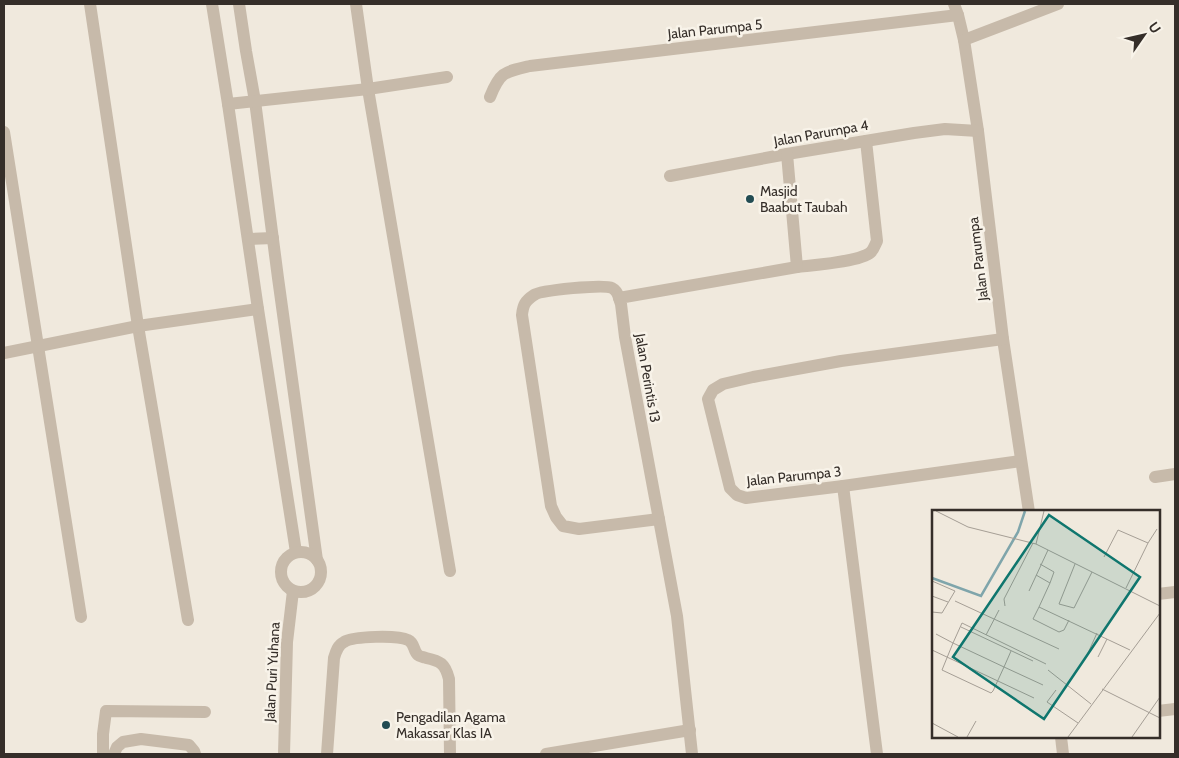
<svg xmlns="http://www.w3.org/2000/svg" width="1179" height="758" font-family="Cabin,sans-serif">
	<rect width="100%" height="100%" fill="#f0e9dd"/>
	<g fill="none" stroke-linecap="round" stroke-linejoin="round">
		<!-- minor -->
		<g stroke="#c7baaa" stroke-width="12">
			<path d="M 90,4 L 138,326 L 188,620"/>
			<path d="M 212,4 L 228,104 L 258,309 L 296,552"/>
			<path d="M 239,4 L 246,51 L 255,101 L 278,278 L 317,560"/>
			<path d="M 356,4 L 368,89 L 450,571"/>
			<path d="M 954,4 L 958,15 L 964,40 L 978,131 L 1003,339 L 1029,512"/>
			<path d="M 964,40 L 1058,4"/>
			<path d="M 490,97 C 500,72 504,72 530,66 L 958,15"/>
			<path d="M 228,104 L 368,89 L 447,77"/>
			<path d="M 4,132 L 81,617"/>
			<path d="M 670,176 L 787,154 L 914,133 L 945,129 L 978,131"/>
			<path d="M 248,239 L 273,238"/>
			<path d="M 797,267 C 814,265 860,262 871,252 C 874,249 875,245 877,241 L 866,141"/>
			<path d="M 619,298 C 618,294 616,290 612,288 C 604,284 541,290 534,295 C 525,301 523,305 522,315 L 551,506 L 556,517 L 563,526 L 579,529 L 659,519"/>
			<path d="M 1003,339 L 841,361 L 753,377 L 723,384 L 713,390 L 708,399 L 730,488 L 737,495 L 746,498 L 843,486 L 1021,461"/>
			<path d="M 4,353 L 138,326 L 258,309"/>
			<path d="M 1155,477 L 1175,474"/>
			<path d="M 843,486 L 877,754"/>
			<circle cx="301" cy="572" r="20"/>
			<path d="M 1158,594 L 1175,592"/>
			<path d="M 1158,711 L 1175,709"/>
			<path d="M 1061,737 L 1063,754"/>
			<path d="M 103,754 L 103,734 L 106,711 L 205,712"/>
			<path d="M 114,754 L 117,747 L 123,742 L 141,739 L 189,745 L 194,751 L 195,754"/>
			<path d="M 284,754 L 287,642 L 293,591"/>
			<path d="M 327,754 L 334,658 C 336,651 338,645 344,642 C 353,636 398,635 408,640 C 415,643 413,651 418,655 C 420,657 424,657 426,658 C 440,661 445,663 449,679 L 450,754"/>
			<path d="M 546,754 L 690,730"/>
			<path d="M 692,754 L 677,616 L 625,337 L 621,304 L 619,298 L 797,267 L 787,154"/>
		</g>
	</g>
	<!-- markers -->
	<g fill="#224c53" stroke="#f8f3e9" stroke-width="2">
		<circle cx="750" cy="199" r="5"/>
		<circle cx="386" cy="725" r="5"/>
	</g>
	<g text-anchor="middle" stroke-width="5" stroke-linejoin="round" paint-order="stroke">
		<!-- street labels -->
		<g font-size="14" fill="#352e29" stroke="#f8f3e9">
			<text transform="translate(715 29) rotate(-6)" y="5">Jalan Parumpa 5</text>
			<text transform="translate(821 133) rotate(-10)" y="5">Jalan Parumpa 4</text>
			<text transform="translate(978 259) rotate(-97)" y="5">Jalan Parumpa</text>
			<text transform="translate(648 378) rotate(80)" y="5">Jalan Perintis 13</text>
			<text transform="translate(794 476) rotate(-6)" y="5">Jalan Parumpa 3</text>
			<text transform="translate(272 672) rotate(-87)" y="5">Jalan Puri Yuhana</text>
		</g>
		<!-- poi labels -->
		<g font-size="14" fill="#352e29" stroke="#f8f3e9" text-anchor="start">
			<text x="760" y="196">Masjid<tspan x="760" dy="16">Baabut Taubah</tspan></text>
			<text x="396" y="722">Pengadilan Agama<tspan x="396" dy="16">Makassar Klas IA</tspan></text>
		</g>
	</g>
	<!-- overview -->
	<g transform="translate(932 510)">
		<rect width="228" height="228" fill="#f0e9dd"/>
		<path fill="none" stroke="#7fa5ab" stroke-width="2.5" d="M 0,68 L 49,86 L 86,22 L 93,1"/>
		<path fill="none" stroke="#a59e95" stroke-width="1" d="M 4,1 L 36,17 L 104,34 L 228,96M 216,33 L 225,19M 104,34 L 112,1M 172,47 L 186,20 L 216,33 L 194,78M 108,54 L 122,62 L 118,73M 143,54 L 127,94 L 142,98 L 160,62M 104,65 L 118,73 L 107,97 L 198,140M 0,71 L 23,81 L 10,103 L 0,102M 97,81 L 116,40M 0,86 L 16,92M 23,91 L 127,139M 73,96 L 72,89 L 101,33M 107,97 L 101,109 L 127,122 L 132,120 L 137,110M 29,117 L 101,151M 4,124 L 21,133 L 30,113 L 114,154M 54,125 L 67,100M 0,140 L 102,188M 79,141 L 72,157 L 61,181 L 59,183 L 10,160 L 21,133 L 72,157 L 111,175M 156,143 L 165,123M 166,147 L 175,129M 116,160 L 159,194M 170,179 L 228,208M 124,180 L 115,192 L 146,213M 0,213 L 26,227M 35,227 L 44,211M 136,227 L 228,103M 200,227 L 228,187"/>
		<path fill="#0f766e" fill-opacity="0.15" stroke="#0f766e" stroke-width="2.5" d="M 117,5 L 208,67 L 112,209 L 21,147 Z"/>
		<rect width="228" height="228" fill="none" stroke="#352e29" stroke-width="2.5"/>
	</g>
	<!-- border -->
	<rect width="1179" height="758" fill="none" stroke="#352e29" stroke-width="10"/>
	<!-- north arrow -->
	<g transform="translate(1144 35) rotate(56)" stroke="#f8f3e9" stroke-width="4" paint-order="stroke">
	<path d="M0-4L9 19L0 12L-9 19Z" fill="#352e29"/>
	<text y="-8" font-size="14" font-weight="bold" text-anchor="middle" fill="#352e29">U</text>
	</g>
</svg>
